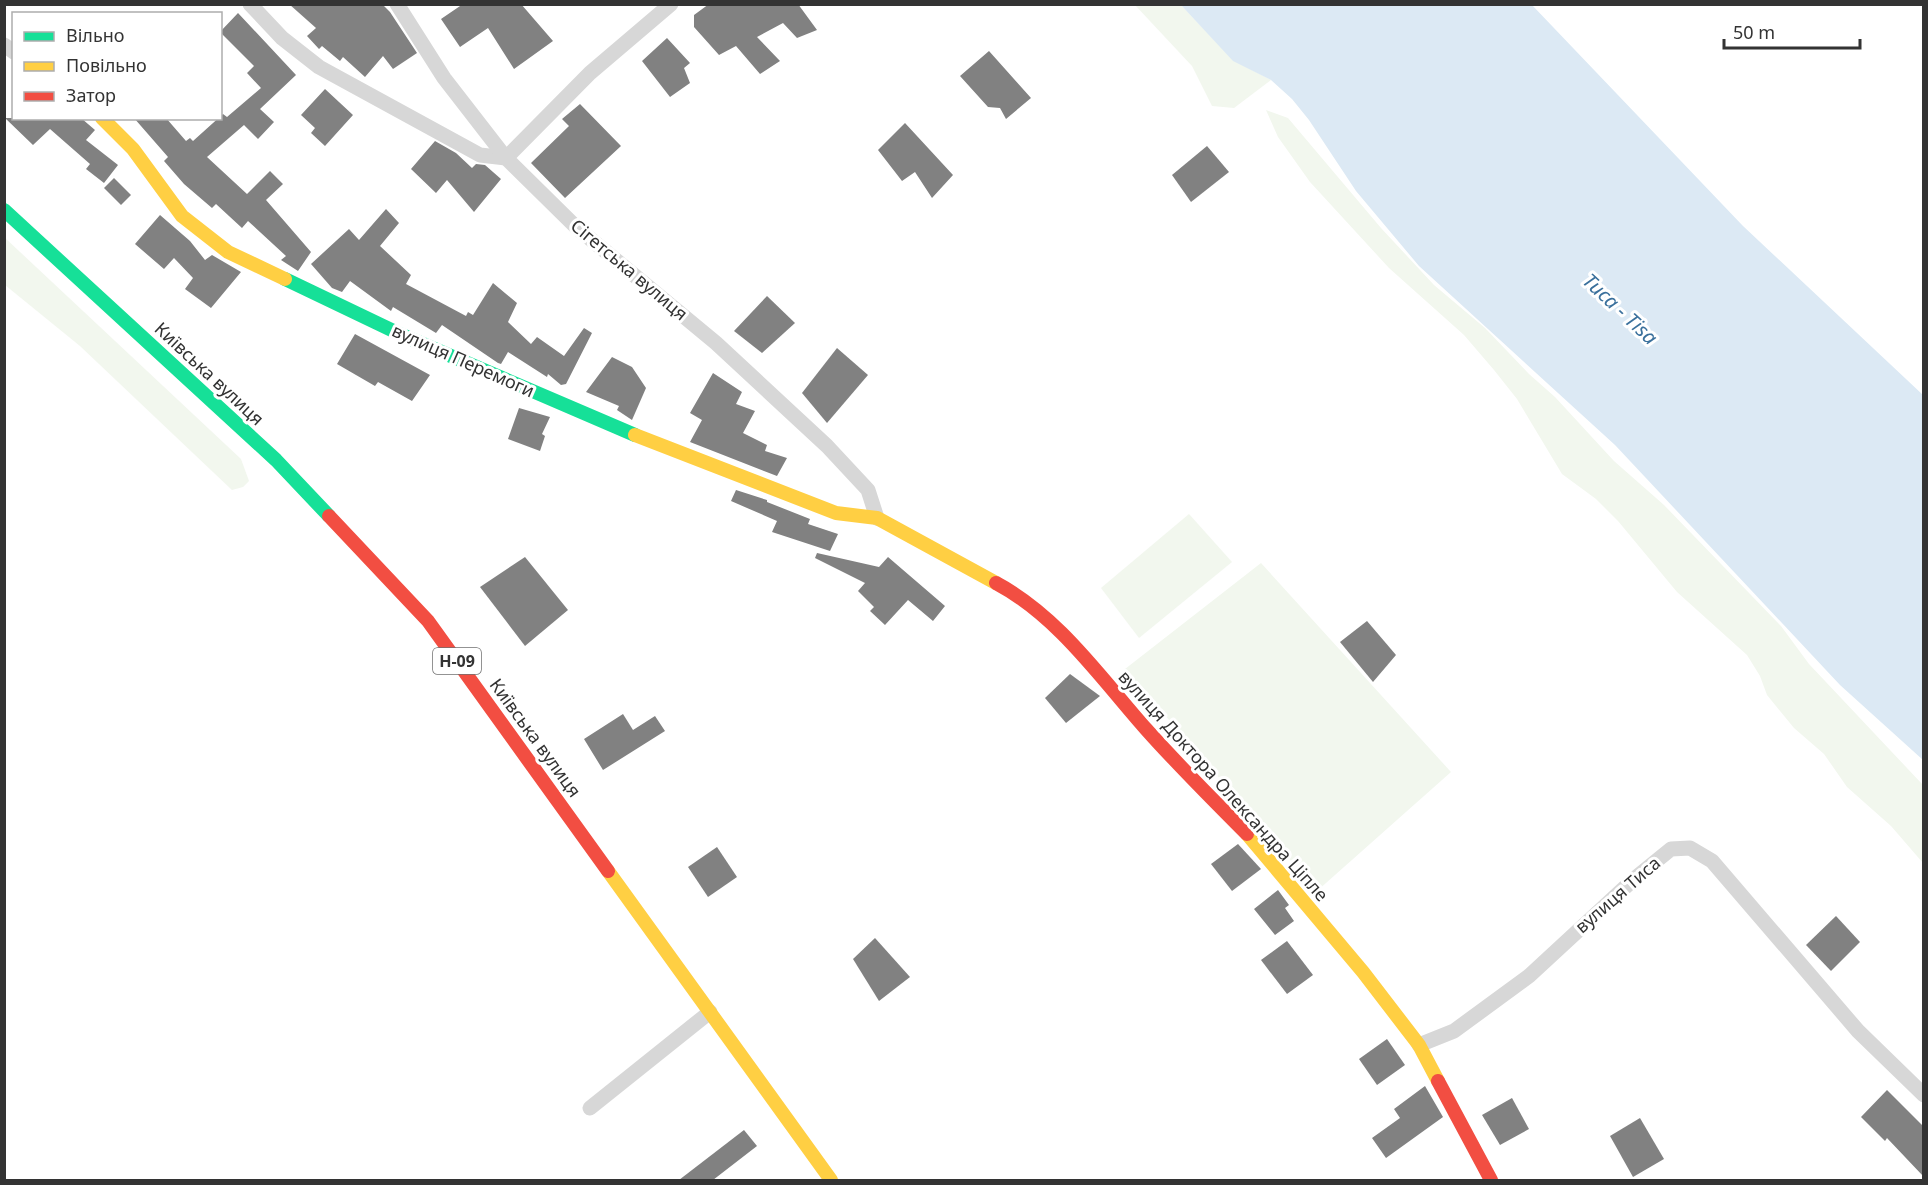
<svg xmlns="http://www.w3.org/2000/svg" width="1928" height="1185" font-family="'Noto Sans',sans-serif">
	<rect width="100%" height="100%" fill="#fff"/>
	<!-- green -->
	<g fill="#f2f7ee">
		<path d="M 1135,5 L 1181,5 L 1233,60 L 1271,80 L 1234,108 L 1212,106 L 1192,66 Z"/>
		<path d="M 1266,110 L 1288,118 L 1381,228 L 1434,285 L 1485,328 L 1529,374 L 1555,397 L 1614,461 L 1664,505 L 1781,626 L 1809,664 L 1923,785 L 1923,863 L 1891,826 L 1847,787 L 1824,754 L 1794,728 L 1767,695 L 1760,676 L 1747,655 L 1677,592 L 1618,521 L 1596,499 L 1562,474 L 1517,399 L 1494,370 L 1464,335 L 1389,268 L 1310,182 L 1278,137 Z"/>
		<path d="M 4,237 L 241,459 L 249,481 L 243,487 L 232,490 L 80,346 L 5,285 Z"/>
		<path d="M 1189,514 L 1232,562 L 1139,638 L 1101,588 Z"/>
		<path d="M 1261,563 L 1451,772 L 1317,891 L 1125,669 Z"/>
	</g>
	<!-- water -->
	<path fill="#dce9f4" d="M 1181,5 L 1532,5 L 1743,226 L 1923,395 L 1923,760 L 1840,685 L 1615,445 L 1419,266 L 1356,191 L 1309,120 L 1292,99 L 1271,80 L 1233,61 Z"/>
	<!-- building -->
	<g fill="#818181">
		<path d="M 289,4 L 382,4 L 390,12 L 417,53 L 393,69 L 383,56 L 365,77 L 343,57 L 340,61 L 322,46 L 319,49 L 307,36 L 316,28 Z"/>
		<path d="M 463,4 L 521,4 L 553,41 L 514,69 L 488,28 L 460,47 L 441,19 Z"/>
		<path d="M 709,4 L 798,4 L 817,30 L 797,38 L 783,23 L 757,37 L 780,61 L 760,74 L 736,46 L 719,55 L 694,27 L 694,15 Z"/>
		<path d="M 238,13 L 296,75 L 260,109 L 274,122 L 258,139 L 244,125 L 207,157 L 247,194 L 270,171 L 283,184 L 266,200 L 311,252 L 298,271 L 281,260 L 286,256 L 248,221 L 242,228 L 216,204 L 212,208 L 184,184 L 164,161 L 168,157 L 134,118 L 166,118 L 186,141 L 190,138 L 193,141 L 223,114 L 227,117 L 261,88 L 247,73 L 254,66 L 220,32 Z"/>
		<path d="M 667,38 L 690,63 L 684,68 L 690,83 L 670,97 L 642,61 Z"/>
		<path d="M 989,51 L 1031,98 L 1006,119 L 1000,108 L 988,107 L 960,76 Z"/>
		<path d="M 325,89 L 353,115 L 325,146 L 311,133 L 315,128 L 301,115 Z"/>
		<path d="M 580,104 L 621,146 L 565,198 L 531,163 L 569,126 L 562,119 Z"/>
		<path d="M 5,118 L 81,118 L 95,130 L 86,140 L 118,165 L 104,183 L 86,169 L 90,164 L 50,129 L 33,145 Z"/>
		<path d="M 905,123 L 953,175 L 932,198 L 915,172 L 902,181 L 878,150 Z"/>
		<path d="M 435,141 L 456,153 L 472,168 L 476,164 L 485,165 L 501,179 L 474,212 L 447,180 L 436,193 L 411,169 Z"/>
		<path d="M 1207,146 L 1229,172 L 1191,202 L 1172,175 Z"/>
		<path d="M 114,178 L 131,195 L 121,205 L 104,188 Z"/>
		<path d="M 386,209 L 399,223 L 380,246 L 411,275 L 406,284 L 466,316 L 468,312 L 473,315 L 493,283 L 517,303 L 508,322 L 531,344 L 537,337 L 564,356 L 584,328 L 592,333 L 566,384 L 561,385 L 548,374 L 547,377 L 508,352 L 501,364 L 498,363 L 442,325 L 436,333 L 393,307 L 391,311 L 350,281 L 342,292 L 332,288 L 311,264 L 349,229 L 359,240 Z"/>
		<path d="M 160,215 L 190,241 L 205,260 L 212,255 L 241,272 L 211,308 L 185,289 L 193,278 L 174,258 L 164,269 L 135,244 Z"/>
		<path d="M 767,296 L 795,323 L 762,353 L 734,331 Z"/>
		<path d="M 355,334 L 430,375 L 412,401 L 378,382 L 375,386 L 337,364 Z"/>
		<path d="M 837,348 L 868,375 L 827,423 L 802,393 Z"/>
		<path d="M 612,357 L 632,367 L 646,388 L 632,420 L 617,410 L 619,406 L 586,392 Z"/>
		<path d="M 713,373 L 742,392 L 736,404 L 755,411 L 743,433 L 767,445 L 765,451 L 787,458 L 777,476 L 690,442 L 702,420 L 690,413 Z"/>
		<path d="M 519,408 L 550,417 L 542,434 L 545,436 L 540,451 L 508,439 Z"/>
		<path d="M 736,490 L 767,500 L 767,502 L 810,519 L 808,524 L 838,534 L 830,551 L 772,532 L 777,521 L 731,501 Z"/>
		<path d="M 817,553 L 879,567 L 888,557 L 945,606 L 933,621 L 908,600 L 885,625 L 870,611 L 874,607 L 858,591 L 865,583 L 815,558 Z"/>
		<path d="M 525,557 L 568,610 L 525,646 L 480,587 Z"/>
		<path d="M 1367,621 L 1396,655 L 1373,682 L 1340,642 Z"/>
		<path d="M 1070,674 L 1100,696 L 1066,723 L 1045,698 Z"/>
		<path d="M 623,714 L 633,730 L 655,716 L 665,731 L 603,770 L 584,739 Z"/>
		<path d="M 1238,844 L 1261,869 L 1232,891 L 1211,864 Z"/>
		<path d="M 717,847 L 737,877 L 708,897 L 688,867 Z"/>
		<path d="M 1278,890 L 1289,905 L 1285,908 L 1294,921 L 1275,935 L 1254,909 Z"/>
		<path d="M 1836,916 L 1860,942 L 1831,971 L 1806,945 Z"/>
		<path d="M 875,938 L 910,977 L 879,1001 L 853,959 Z"/>
		<path d="M 1287,941 L 1313,975 L 1287,994 L 1261,960 Z"/>
		<path d="M 1387,1039 L 1405,1065 L 1377,1085 L 1359,1059 Z"/>
		<path d="M 1425,1086 L 1443,1117 L 1386,1158 L 1372,1138 L 1400,1118 L 1394,1109 Z"/>
		<path d="M 1887,1090 L 1923,1126 L 1923,1176 L 1887,1138 L 1885,1141 L 1861,1117 Z"/>
		<path d="M 1512,1098 L 1529,1129 L 1500,1145 L 1482,1115 Z"/>
		<path d="M 1640,1118 L 1664,1159 L 1633,1177 L 1610,1136 Z"/>
		<path d="M 744,1130 L 757,1146 L 713,1180 L 679,1180 Z"/>
	</g>
	<g fill="none" stroke-linecap="round" stroke-linejoin="round">
		<!-- street -->
		<g stroke="#d7d7d7" stroke-width="15">
			<path d="M 250,4 L 282,38 L 319,67 L 480,155 L 506,158 L 590,73 L 671,4"/>
			<path d="M 397,4 L 444,78 L 506,158 L 576,227 L 716,343 L 827,446 L 868,490 L 877,518"/>
			<path d="M 4,45 L 14,52"/>
			<path d="M 1419,1045 L 1454,1031 L 1529,976 L 1634,879 L 1671,849 L 1690,848 L 1712,861 L 1858,1031 L 1924,1095"/>
			<path d="M 590,1108 L 710,1012"/>
		</g>
		<!-- fast -->
		<g stroke="#16e098" stroke-width="14">
			<path d="M 4,210 L 276,460 L 329,516"/>
			<path d="M 285,279 L 402,335 L 635,435"/>
		</g>
		<!-- slow -->
		<g stroke="#ffcf43" stroke-width="14">
			<path d="M 102,118 L 133,149 L 182,216 L 228,252 L 285,279"/>
			<path d="M 635,435 L 836,513 L 877,518 L 996,583"/>
			<path d="M 1247,834 L 1363,972 L 1419,1045 L 1438,1081"/>
			<path d="M 608,871 L 831,1180"/>
		</g>
		<!-- jam -->
		<g stroke="#f24e42" stroke-width="14">
			<path d="M 329,516 L 428,621 L 608,871"/>
			<path d="M 996,583 C 1058,616 1100,677 1146,729 C 1178,765 1213,800 1247,834"/>
			<path d="M 1438,1081 L 1491,1180"/>
		</g>
	</g>
	<g text-anchor="middle" stroke-width="6" stroke-linejoin="round" paint-order="stroke">
		<!-- shield labels -->
		<rect fill="#fff" stroke="#707070" stroke-width="1.5" x="433" y="648" width="48" height="26" rx="4.5"/>
		<g font-size="16" font-weight="bold" fill="#333">
			<text x="457" y="667">Н-09</text>
		</g>
		<!-- street labels -->
		<g font-size="18" fill="#333" stroke="#fff">
			<text transform="translate(629 270) rotate(40)" y="6">Сігетська вулиця</text>
			<text transform="translate(463 361) rotate(24)" y="6">вулиця Перемоги</text>
			<text transform="translate(209 374) rotate(43)" y="6">Київська вулиця</text>
			<text transform="translate(535 738) rotate(54)" y="6">Київська вулиця</text>
			<text transform="translate(1223 786) rotate(48)" y="6">вулиця Доктора Олександра Ціпле</text>
			<text transform="translate(1618 895) rotate(-41)" y="6">вулиця Тиса</text>
		</g>
		<!-- water labels -->
		<g font-size="20" font-style="italic" fill="#3a709c" stroke="#fff">
			<text transform="translate(1620 309) rotate(43)" y="7">Тиса - Tisa</text>
		</g>
	</g>
	<!-- border -->
	<rect width="1928" height="1185" fill="none" stroke="#333333" stroke-width="12"/>
	<!-- legend -->
	<rect x="12" y="12" width="210" height="108" fill="#ffffff" stroke="#adadad" stroke-width="1.5"/>
	<rect x="24" y="32" width="30" height="9" fill="#16e098" stroke="#adadad" stroke-width="1.5"/>
	<text x="66" y="42" font-size="18" fill="#333333">Вільно</text>
	<rect x="24" y="62" width="30" height="9" fill="#ffcf43" stroke="#adadad" stroke-width="1.5"/>
	<text x="66" y="72" font-size="18" fill="#333333">Повільно</text>
	<rect x="24" y="92" width="30" height="9" fill="#f24e42" stroke="#adadad" stroke-width="1.5"/>
	<text x="66" y="102" font-size="18" fill="#333333">Затор</text>
	<!-- scale -->
	<path d="M1724 39v9h136v-9" fill="none" stroke="#333333" stroke-width="3"/>
	<text x="1733" y="39" font-size="18" fill="#333333" stroke="#ffffff" stroke-width="4.5" paint-order="stroke">50 m</text>
</svg>
